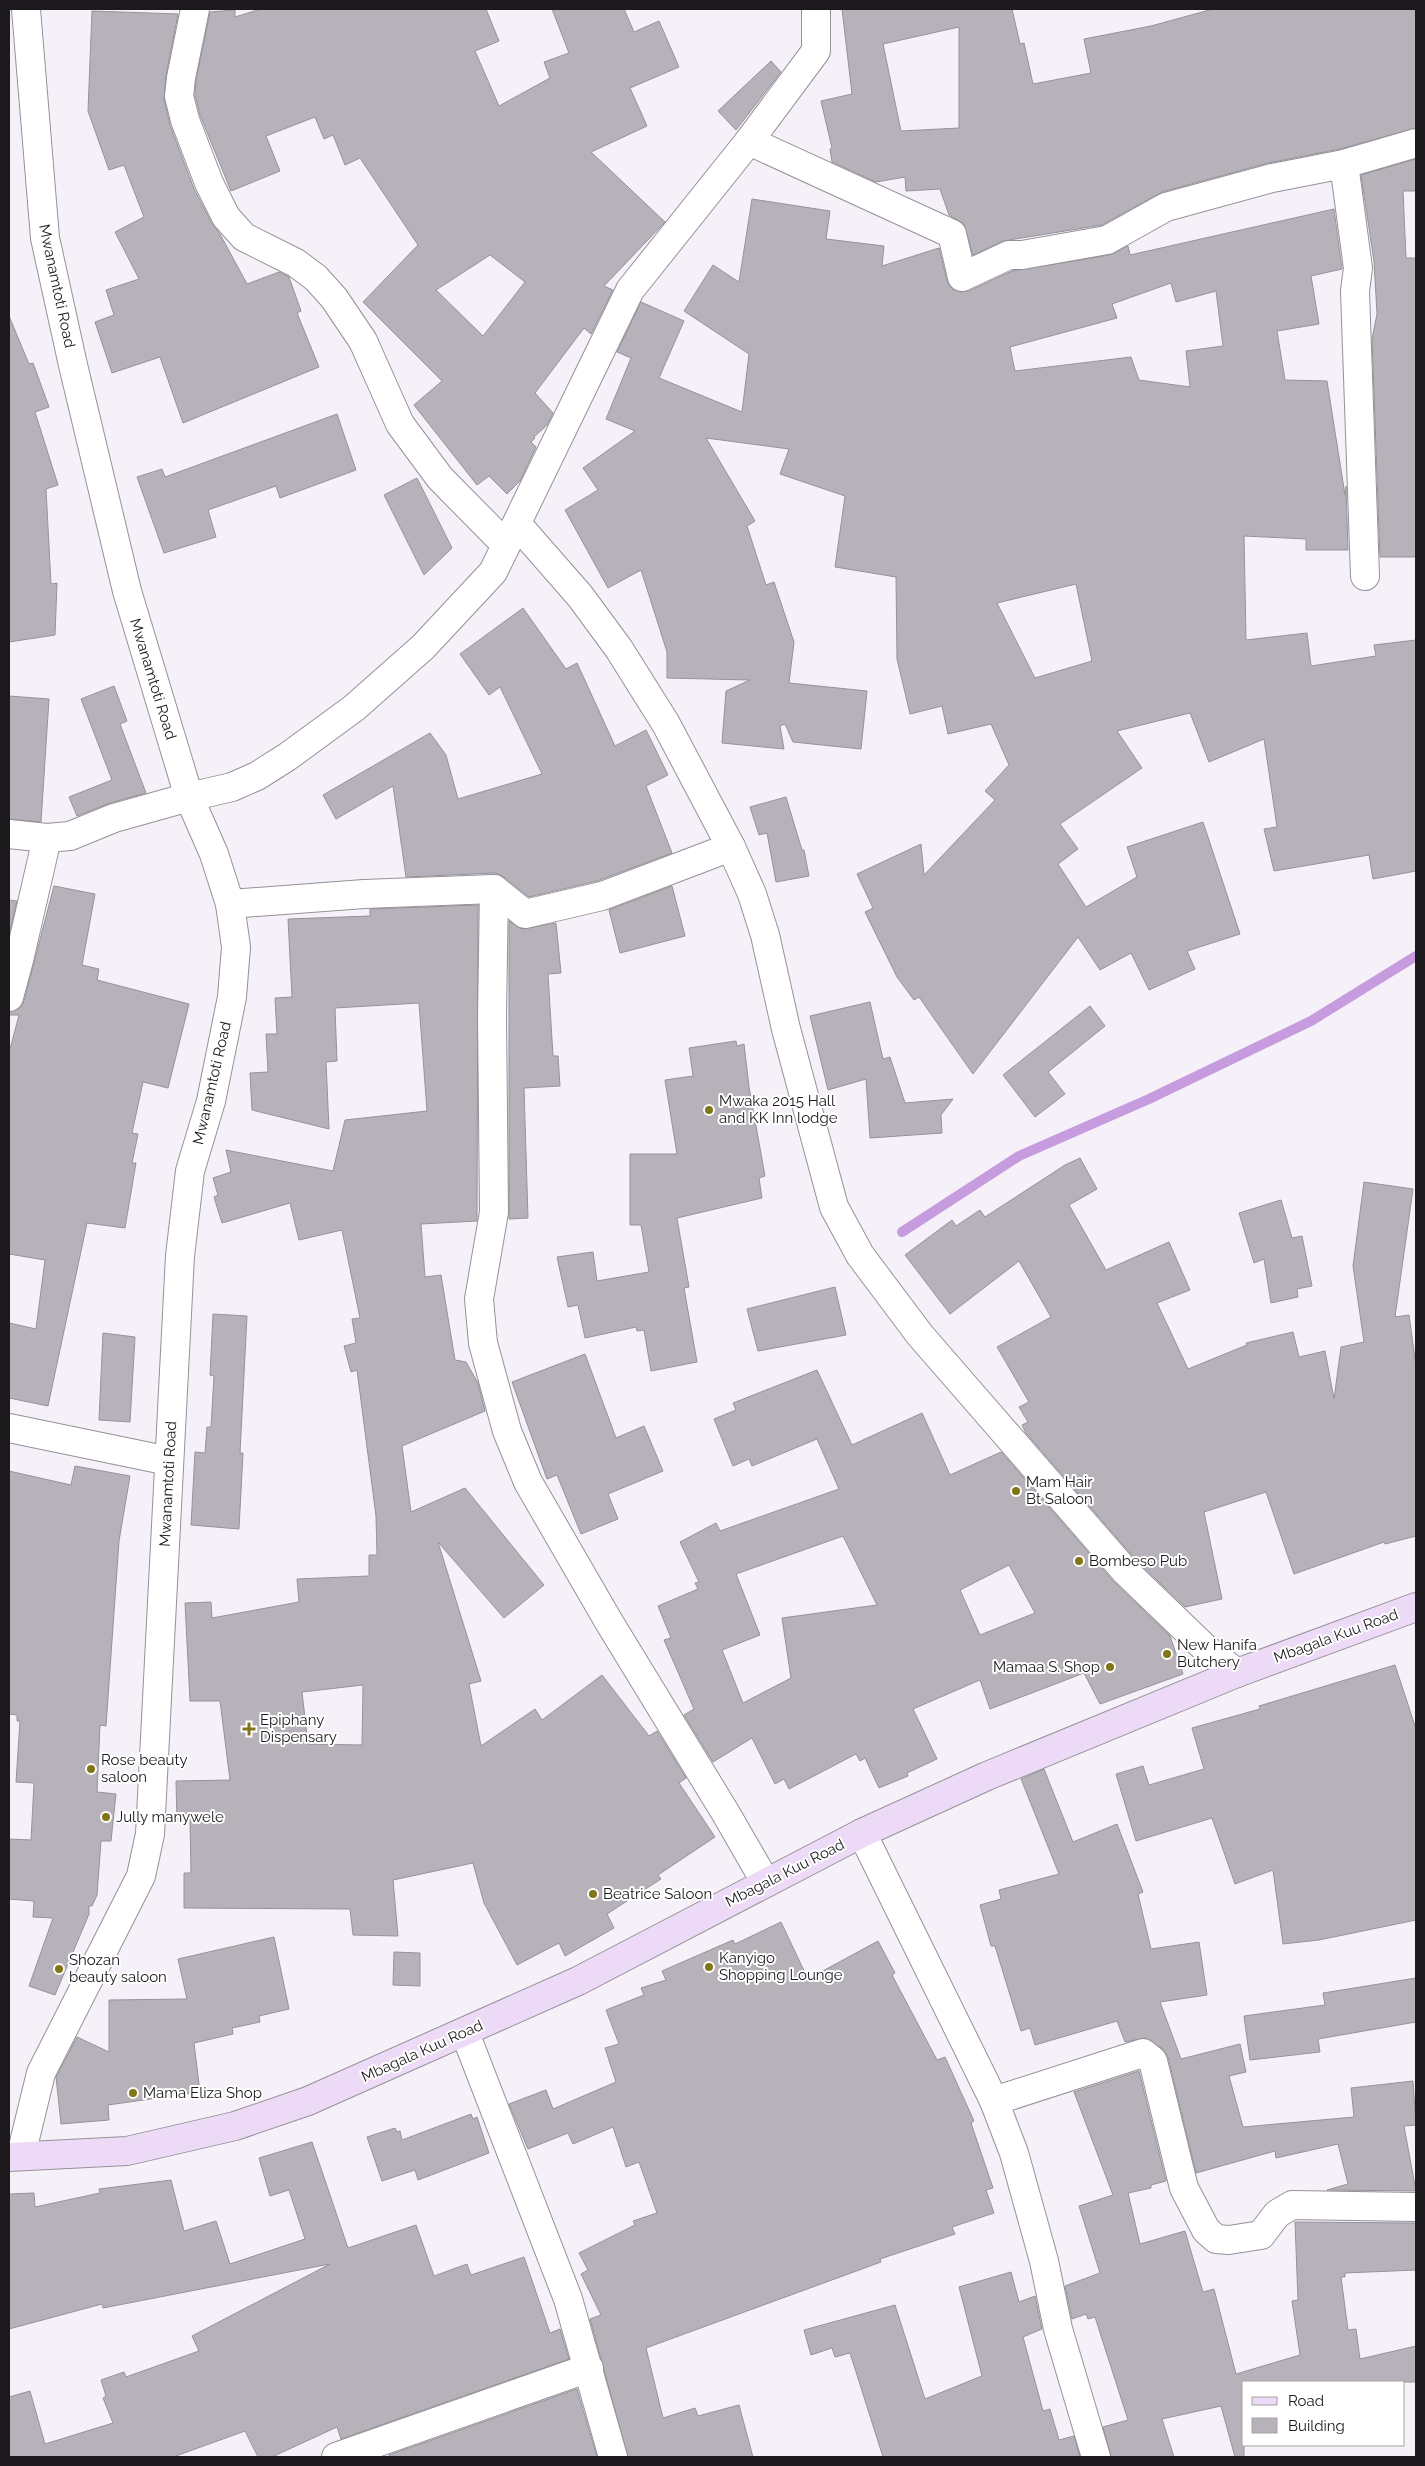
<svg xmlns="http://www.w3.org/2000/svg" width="1425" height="2466" font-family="Raleway,sans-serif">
	<rect width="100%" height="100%" fill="#f6f1f9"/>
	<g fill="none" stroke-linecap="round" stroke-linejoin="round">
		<!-- stream -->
		<path stroke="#c69cdf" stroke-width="10" d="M 902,1232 L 1019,1156 L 1149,1099 L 1311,1021 L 1416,956"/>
	</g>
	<!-- building -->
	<g fill="#b7b2ba" stroke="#97929a" fill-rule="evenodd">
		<path d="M 261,9 L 486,9 L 499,41 L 475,51 L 499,106 L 550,78 L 544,62 L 569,53 L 552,9 L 624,9 L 634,32 L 659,21 L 679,67 L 630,88 L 647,126 L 591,152 L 665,222 L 604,286 L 613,290 L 591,334 L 584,328 L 535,393 L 553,413 L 547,425 L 534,437 L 535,438 L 531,442 L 536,447 L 520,481 L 507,494 L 489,476 L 477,485 L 414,405 L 442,381 L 363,302 L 418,245 L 360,158 L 345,165 L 333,135 L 324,139 L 315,117 L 266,136 L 280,171 L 231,191 L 200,115 L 195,95 L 196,80 L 210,12 L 235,10 L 235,17 ZM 490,255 L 525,282 L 483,336 L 436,290 Z"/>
		<path d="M 842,9 L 1012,9 L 1020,44 L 1024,43 L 1033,84 L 1091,73 L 1084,39 L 1151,26 L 1213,9 L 1416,9 L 1416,128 L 1340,149 L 1268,163 L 1162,192 L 1102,225 L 1003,241 L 973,255 L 964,224 L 949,215 L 940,189 L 906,191 L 905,177 L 876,182 L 832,162 L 830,149 L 832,148 L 821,101 L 852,94 ZM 959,27 L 959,128 L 901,131 L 883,44 Z"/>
		<path d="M 92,11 L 178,14 L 166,75 L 164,99 L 170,125 L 194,189 L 212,224 L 220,234 L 247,284 L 279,272 L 289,277 L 301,311 L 297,313 L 319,367 L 183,423 L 160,357 L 112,373 L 95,322 L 114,315 L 106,290 L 139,279 L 115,232 L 144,217 L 124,165 L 109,170 L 88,111 Z"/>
		<path d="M 771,61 L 781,72 L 736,130 L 718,111 Z"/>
		<path d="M 1416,159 L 1416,191 L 1403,191 L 1406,258 L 1416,258 L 1416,557 L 1380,557 L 1372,339 L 1377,314 L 1374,261 L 1361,175 Z"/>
		<path d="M 752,199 L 830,211 L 826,239 L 884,246 L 882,266 L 939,248 L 947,281 L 952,289 L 960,292 L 969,291 L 1012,271 L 1110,255 L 1128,246 L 1130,255 L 1334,209 L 1342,269 L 1311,276 L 1319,324 L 1277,331 L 1285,380 L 1327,381 L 1345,495 L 1346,486 L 1348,550 L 1306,550 L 1306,539 L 1244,536 L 1246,640 L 1307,633 L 1311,666 L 1376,656 L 1374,645 L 1416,640 L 1416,871 L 1373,879 L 1369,855 L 1274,871 L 1264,829 L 1277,827 L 1264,739 L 1209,762 L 1190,713 L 1117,731 L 1142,768 L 1060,824 L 1078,849 L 1058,864 L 1086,907 L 1137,877 L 1127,847 L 1203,822 L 1240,934 L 1187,951 L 1195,969 L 1149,990 L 1131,953 L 1100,970 L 1078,937 L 973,1074 L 919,997 L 914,1000 L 897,977 L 865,912 L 873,908 L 857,874 L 921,844 L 924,875 L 995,800 L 985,791 L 1009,765 L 991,724 L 948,734 L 942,706 L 910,714 L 897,659 L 896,577 L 835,567 L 845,496 L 780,474 L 789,449 L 706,438 L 755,521 L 747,526 L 766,585 L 774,582 L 794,642 L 789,683 L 867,691 L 861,749 L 793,742 L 785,724 L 780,726 L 784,749 L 722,743 L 726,691 L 750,680 L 667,678 L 667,652 L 641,570 L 608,588 L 565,510 L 598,490 L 583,468 L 635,431 L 606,419 L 631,358 L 617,352 L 641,302 L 684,321 L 659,378 L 742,412 L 749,354 L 684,311 L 713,265 L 739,282 ZM 1171,283 L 1176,302 L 1216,291 L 1223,346 L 1186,351 L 1190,387 L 1139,380 L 1131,357 L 1015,371 L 1010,347 L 1117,318 L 1112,304 ZM 1076,584 L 1092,661 L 1035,678 L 997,603 Z"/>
		<path d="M 9,316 L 29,364 L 33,363 L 49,407 L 35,412 L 58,485 L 46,489 L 51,584 L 57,583 L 55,635 L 9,642 Z"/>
		<path d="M 337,414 L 356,470 L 280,498 L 276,486 L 208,510 L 216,537 L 164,553 L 137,477 L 162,469 L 165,477 Z"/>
		<path d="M 417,478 L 452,548 L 424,575 L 384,495 Z"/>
		<path d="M 523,608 L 566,669 L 577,663 L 615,746 L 646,730 L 668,775 L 646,786 L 672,853 L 597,881 L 529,897 L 504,877 L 495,873 L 406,877 L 393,786 L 336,819 L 323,795 L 430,733 L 446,755 L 458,799 L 542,774 L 500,687 L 489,695 L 460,654 Z"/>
		<path d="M 114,686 L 127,721 L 120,724 L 146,793 L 110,803 L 77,816 L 69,797 L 112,780 L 81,699 Z"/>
		<path d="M 9,696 L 49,699 L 41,822 L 9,819 Z"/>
		<path d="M 786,797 L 802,850 L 804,850 L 809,876 L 776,882 L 767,833 L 759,835 L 750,807 Z"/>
		<path d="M 54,886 L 95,894 L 82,965 L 99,969 L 97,980 L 189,1004 L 168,1088 L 143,1082 L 132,1133 L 138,1134 L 132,1163 L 136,1163 L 125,1228 L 87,1223 L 48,1406 L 9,1398 L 9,1323 L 36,1329 L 45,1260 L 9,1254 L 9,1053 L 19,1015 L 9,1015 L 9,1012 L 20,1008 L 24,1001 Z"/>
		<path d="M 672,886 L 685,936 L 620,953 L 609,910 Z"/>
		<path d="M 9,900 L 17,901 L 9,935 Z"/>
		<path d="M 478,905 L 477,1221 L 421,1224 L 425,1277 L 441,1275 L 455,1360 L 466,1362 L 478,1383 L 485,1411 L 402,1446 L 411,1512 L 465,1488 L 544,1585 L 504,1618 L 438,1542 L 481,1681 L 469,1684 L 481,1746 L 535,1709 L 542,1720 L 602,1675 L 649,1736 L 657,1731 L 686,1778 L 679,1783 L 715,1837 L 658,1875 L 661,1879 L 607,1914 L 614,1928 L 565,1956 L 559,1943 L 517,1965 L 484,1903 L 473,1863 L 393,1880 L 398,1936 L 353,1935 L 350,1909 L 184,1908 L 184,1873 L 191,1873 L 190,1820 L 177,1821 L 176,1781 L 230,1780 L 220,1701 L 190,1701 L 185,1603 L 211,1602 L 212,1618 L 299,1602 L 297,1579 L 369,1576 L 369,1555 L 377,1555 L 376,1516 L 357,1370 L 351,1372 L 344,1346 L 356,1343 L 352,1319 L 360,1318 L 342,1230 L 299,1240 L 290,1203 L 222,1223 L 214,1197 L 218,1195 L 213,1178 L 231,1172 L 226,1150 L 333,1171 L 345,1120 L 427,1111 L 419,1003 L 335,1008 L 337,1061 L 326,1062 L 329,1129 L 252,1110 L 250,1073 L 268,1072 L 266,1034 L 277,1034 L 275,998 L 292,997 L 288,919 L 370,916 L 370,909 ZM 363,1685 L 362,1745 L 308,1744 L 302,1692 Z"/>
		<path d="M 509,921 L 522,929 L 556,923 L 561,973 L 548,974 L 553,1056 L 558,1056 L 560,1086 L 524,1088 L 528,1218 L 509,1219 Z"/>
		<path d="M 870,1002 L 883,1059 L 890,1057 L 905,1103 L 953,1099 L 941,1115 L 942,1133 L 870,1138 L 866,1079 L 828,1090 L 810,1016 Z"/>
		<path d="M 1090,1006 L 1105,1026 L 1048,1072 L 1065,1094 L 1035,1117 L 1003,1075 Z"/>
		<path d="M 736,1041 L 737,1046 L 744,1044 L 749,1087 L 765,1176 L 759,1178 L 762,1198 L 677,1218 L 689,1287 L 684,1288 L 697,1362 L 651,1371 L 644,1330 L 637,1331 L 636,1327 L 585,1338 L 578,1305 L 568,1307 L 557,1257 L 593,1252 L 597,1281 L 649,1272 L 641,1225 L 630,1225 L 630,1154 L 677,1154 L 665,1080 L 693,1076 L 689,1048 Z"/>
		<path d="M 1080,1158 L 1097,1189 L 1069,1205 L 1106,1270 L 1169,1242 L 1190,1290 L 1157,1303 L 1188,1369 L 1247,1345 L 1246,1343 L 1293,1332 L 1299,1357 L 1325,1351 L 1334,1399 L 1341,1347 L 1364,1342 L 1353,1266 L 1364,1182 L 1413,1189 L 1395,1317 L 1409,1315 L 1416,1366 L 1416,1536 L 1385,1544 L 1384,1542 L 1294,1574 L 1266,1492 L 1204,1512 L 1222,1599 L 1185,1607 L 1137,1561 L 1026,1433 L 1022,1425 L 1028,1422 L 1019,1407 L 1029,1402 L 997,1347 L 1051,1317 L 1019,1261 L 950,1314 L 905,1255 L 952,1220 L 956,1226 L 980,1210 L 985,1217 L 1065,1165 Z"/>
		<path d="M 1281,1200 L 1292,1238 L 1302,1236 L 1312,1286 L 1297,1289 L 1298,1297 L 1271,1303 L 1264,1259 L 1254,1263 L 1239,1213 Z"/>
		<path d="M 835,1287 L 846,1335 L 758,1351 L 747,1309 Z"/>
		<path d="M 213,1314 L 247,1316 L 240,1453 L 243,1453 L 239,1529 L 191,1525 L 195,1452 L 205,1453 L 207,1427 L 211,1427 L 214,1376 L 210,1375 Z"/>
		<path d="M 103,1333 L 135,1337 L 130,1422 L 99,1420 Z"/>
		<path d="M 585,1354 L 616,1438 L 644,1426 L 663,1471 L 608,1494 L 618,1519 L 581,1534 L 557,1475 L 547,1479 L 512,1382 Z"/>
		<path d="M 817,1370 L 852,1445 L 922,1413 L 950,1475 L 1001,1452 L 1114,1582 L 1170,1636 L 1183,1674 L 1100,1704 L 1084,1673 L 990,1709 L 980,1680 L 913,1709 L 937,1759 L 907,1773 L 908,1776 L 879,1788 L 865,1758 L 860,1761 L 856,1754 L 789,1789 L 784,1779 L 775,1784 L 752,1738 L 713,1762 L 684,1715 L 694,1709 L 664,1640 L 671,1638 L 658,1606 L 698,1589 L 695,1583 L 699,1582 L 680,1542 L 716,1523 L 720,1531 L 839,1489 L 817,1439 L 752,1466 L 749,1459 L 733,1466 L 714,1419 L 736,1410 L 733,1403 ZM 843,1536 L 877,1605 L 782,1618 L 791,1678 L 743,1703 L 722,1650 L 760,1635 L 736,1574 ZM 1009,1565 L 1035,1613 L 980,1635 L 960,1590 Z"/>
		<path d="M 75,1466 L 130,1476 L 119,1541 L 106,1726 L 100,1725 L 97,1792 L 116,1794 L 111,1841 L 101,1841 L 97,1895 L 92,1906 L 89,1906 L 89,1914 L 55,1995 L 29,1986 L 53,1918 L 33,1917 L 34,1901 L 9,1899 L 9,1839 L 31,1840 L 34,1783 L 16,1782 L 20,1721 L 17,1721 L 17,1715 L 9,1714 L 9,1471 L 71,1485 Z"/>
		<path d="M 1395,1665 L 1416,1729 L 1416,1920 L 1319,1940 L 1283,1944 L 1273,1870 L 1235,1884 L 1212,1818 L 1136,1841 L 1116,1774 L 1143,1766 L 1149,1785 L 1204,1769 L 1192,1728 L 1260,1709 L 1259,1706 Z"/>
		<path d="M 1044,1769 L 1073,1842 L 1117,1824 L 1143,1892 L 1138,1894 L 1151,1949 L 1199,1942 L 1207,1995 L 1160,2002 L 1181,2059 L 1240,2044 L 1246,2072 L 1229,2076 L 1243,2127 L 1354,2117 L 1351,2088 L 1413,2081 L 1416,2125 L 1404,2126 L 1416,2191 L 1327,2190 L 1348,2184 L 1338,2144 L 1276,2158 L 1275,2151 L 1196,2173 L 1168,2057 L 1163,2049 L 1145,2038 L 1125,2042 L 1117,2021 L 1035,2045 L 1030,2028 L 1021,2031 L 995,1946 L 991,1946 L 980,1905 L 1001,1899 L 999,1890 L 1059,1874 L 1021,1779 Z"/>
		<path d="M 781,1922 L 808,1979 L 878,1941 L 895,1973 L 892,1975 L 937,2060 L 945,2057 L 974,2121 L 971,2123 L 993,2188 L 986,2190 L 994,2213 L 952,2227 L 955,2234 L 880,2259 L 881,2262 L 646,2348 L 663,2418 L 695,2408 L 698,2416 L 739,2405 L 753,2457 L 628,2457 L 590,2319 L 601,2315 L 581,2274 L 588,2270 L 579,2253 L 635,2225 L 633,2221 L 657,2213 L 639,2162 L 626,2167 L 613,2127 L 573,2144 L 568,2133 L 528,2149 L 509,2104 L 546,2090 L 553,2109 L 616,2082 L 605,2048 L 619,2044 L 606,2010 L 644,1995 L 641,1988 L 666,1980 L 662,1971 L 733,1940 L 735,1944 Z"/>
		<path d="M 274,1937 L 289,2009 L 259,2016 L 260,2022 L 232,2028 L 233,2034 L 194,2043 L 200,2092 L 108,2105 L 109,2120 L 61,2124 L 56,2077 L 77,2037 L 109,2052 L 109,2000 L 187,1999 L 178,1959 Z"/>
		<path d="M 394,1952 L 420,1953 L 420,1986 L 393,1985 Z"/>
		<path d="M 1416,1978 L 1416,2022 L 1318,2039 L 1320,2052 L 1250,2060 L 1244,2016 L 1325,2005 L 1323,1993 Z"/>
		<path d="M 1139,2071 L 1166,2181 L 1151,2185 L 1151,2188 L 1128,2193 L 1140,2244 L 1185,2231 L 1203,2292 L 1214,2289 L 1236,2374 L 1300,2355 L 1292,2301 L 1298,2300 L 1295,2222 L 1416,2223 L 1416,2270 L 1345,2273 L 1345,2277 L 1341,2277 L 1348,2330 L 1356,2329 L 1360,2359 L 1416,2346 L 1416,2382 L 1244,2382 L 1244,2457 L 1235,2457 L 1221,2406 L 1162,2419 L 1174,2457 L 1111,2457 L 1103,2427 L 1128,2420 L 1095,2317 L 1088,2319 L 1086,2314 L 1072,2319 L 1065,2286 L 1100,2273 L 1079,2206 L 1113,2195 L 1074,2092 Z"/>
		<path d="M 471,2114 L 473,2119 L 477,2117 L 489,2153 L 418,2180 L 415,2170 L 382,2181 L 367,2137 L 395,2128 L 397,2132 L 400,2131 L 402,2140 Z"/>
		<path d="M 312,2142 L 348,2248 L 416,2225 L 434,2276 L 467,2264 L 471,2275 L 524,2257 L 550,2333 L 560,2329 L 569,2359 L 341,2439 L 337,2427 L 272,2457 L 258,2457 L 245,2431 L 173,2457 L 9,2457 L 9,2397 L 30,2391 L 45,2444 L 113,2423 L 103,2398 L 106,2396 L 101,2380 L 124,2372 L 126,2377 L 199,2351 L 192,2336 L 330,2264 L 103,2308 L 102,2304 L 9,2329 L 9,2194 L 34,2193 L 35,2207 L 100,2193 L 99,2189 L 171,2180 L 184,2231 L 216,2221 L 230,2264 L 305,2239 L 289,2190 L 270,2196 L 259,2158 Z"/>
		<path d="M 1011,2272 L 1019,2302 L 1035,2296 L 1042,2329 L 1023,2337 L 1043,2411 L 1050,2409 L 1059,2440 L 1074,2436 L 1080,2457 L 883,2457 L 850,2353 L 835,2357 L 832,2348 L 811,2355 L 804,2330 L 895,2305 L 925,2399 L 982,2376 L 959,2287 Z"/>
		<path d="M 577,2389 L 597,2457 L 389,2457 L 389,2455 Z"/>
	</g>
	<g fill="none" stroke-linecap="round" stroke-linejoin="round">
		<defs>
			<g id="street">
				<path d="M 195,9 L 181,78 L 179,96 L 185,120 L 209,183 L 226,217 L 244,237 L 296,263 L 316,278 L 334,298 L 363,341 L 400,424 L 440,478 L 506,545"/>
				<path d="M 749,141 L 952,234 L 962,277 L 1009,255 L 1022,255 L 1107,240 L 1166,207 L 1272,178 L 1344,164 L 1416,143"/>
				<path d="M 1344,164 L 1358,268 L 1355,291 L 1365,576"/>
				<path d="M 517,524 L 580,596 L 619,649 L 666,724 L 731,847 L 752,894 L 765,935 L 786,1029 L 834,1207 L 860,1255 L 920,1335 L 1126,1572 L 1205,1648 L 1237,1673"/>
				<path d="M 9,834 L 47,838 L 70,836 L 114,818 L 189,797 L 232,787 L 257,776 L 287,757 L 354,708 L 423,647 L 493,572 L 630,290 L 749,141 L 816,51 L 816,9"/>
				<path d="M 494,889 L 492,1017 L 494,1212 L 479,1299 L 483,1343 L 507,1431 L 528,1482 L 609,1622 L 725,1812 L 766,1883"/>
				<path d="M 230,904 L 364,894 L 494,889 L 525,914 L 602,896 L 731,847"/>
				<path d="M 9,997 L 19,960 L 47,838"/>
				<path d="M 9,1428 L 169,1461"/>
				<path d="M 862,1833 L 994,2101 L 1014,2153 L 1044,2261 L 1058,2329 L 1096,2457"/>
				<path d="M 465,2033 L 568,2299 L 613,2457"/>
				<path d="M 994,2101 L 1143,2053 L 1153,2061 L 1184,2188 L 1206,2230 L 1216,2239 L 1229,2240 L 1261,2235 L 1277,2214 L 1292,2205 L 1416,2207"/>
				<path d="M 21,2155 L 41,2073 L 141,1876 L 150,1834 L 180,1256 L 190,1171 L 211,1101 L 232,997 L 236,947 L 230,904 L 214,854 L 189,797 L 127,591 L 73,365 L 45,238 L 26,9"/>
				<path d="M 336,2457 L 589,2368"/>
			</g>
			<path id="secondary" d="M 9,2157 L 127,2151 L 235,2126 L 308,2101 L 578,1981 L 862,1833 L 987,1776 L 1237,1673 L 1416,1607"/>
		</defs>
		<!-- street casing -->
		<use href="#street" stroke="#959198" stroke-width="30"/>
		<!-- secondary casing -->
		<use href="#secondary" stroke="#959198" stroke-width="30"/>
		<!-- street -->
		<use href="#street" stroke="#fff" stroke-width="28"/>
		<!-- secondary -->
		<use href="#secondary" stroke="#ecdaf7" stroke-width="28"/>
	</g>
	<!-- markers -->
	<g fill="#807518" stroke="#fff" stroke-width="2">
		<circle cx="709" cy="1110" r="5"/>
		<circle cx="1016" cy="1491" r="5"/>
		<circle cx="1079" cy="1561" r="5"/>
		<circle cx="1167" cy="1654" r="5"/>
		<circle cx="1110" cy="1667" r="5"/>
		<path d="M246.5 1721.5h5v5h5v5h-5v5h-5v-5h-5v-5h5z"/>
		<circle cx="91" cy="1769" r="5"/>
		<circle cx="106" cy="1817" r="5"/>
		<circle cx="593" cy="1894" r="5"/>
		<circle cx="709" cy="1967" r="5"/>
		<circle cx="59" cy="1969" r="5"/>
		<circle cx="133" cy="2093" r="5"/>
	</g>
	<g text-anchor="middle" stroke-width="4" stroke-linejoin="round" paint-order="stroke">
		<!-- street labels -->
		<g font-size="15" fill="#1b191c" stroke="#fff">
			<text transform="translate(57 286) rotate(78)" y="5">Mwanamtoti Road</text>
			<text transform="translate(153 679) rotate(73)" y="5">Mwanamtoti Road</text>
			<text transform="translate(212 1083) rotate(-77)" y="5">Mwanamtoti Road</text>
			<text transform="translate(168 1484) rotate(-87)" y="5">Mwanamtoti Road</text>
			<text transform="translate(1336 1636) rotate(-20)" y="5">Mbagala Kuu Road</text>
			<text transform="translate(785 1873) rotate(-27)" y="5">Mbagala Kuu Road</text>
			<text transform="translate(422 2051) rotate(-24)" y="5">Mbagala Kuu Road</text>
		</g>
		<!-- poi labels -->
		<g font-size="15" fill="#1b191c" stroke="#fff" text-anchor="start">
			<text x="719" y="1106">Mwaka 2015 Hall<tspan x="719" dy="17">and KK Inn lodge</tspan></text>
			<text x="1026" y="1487">Mam Hair<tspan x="1026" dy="17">Bt Saloon</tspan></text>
			<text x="1089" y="1566">Bombeso Pub</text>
			<text x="1177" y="1650">New Hanifa<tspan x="1177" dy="17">Butchery</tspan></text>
			<text x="1100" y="1672" text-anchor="end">Mamaa S. Shop</text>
			<text x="260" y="1725">Epiphany<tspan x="260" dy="17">Dispensary</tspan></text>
			<text x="101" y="1765">Rose beauty<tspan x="101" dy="17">saloon</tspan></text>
			<text x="116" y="1822">Jully manywele</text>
			<text x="603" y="1899">Beatrice Saloon</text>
			<text x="719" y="1963">Kanyigo<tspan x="719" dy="17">Shopping Lounge</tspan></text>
			<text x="69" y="1965">Shozan<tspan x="69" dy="17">beauty saloon</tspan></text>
			<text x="143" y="2098">Mama Eliza Shop</text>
		</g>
	</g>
	<!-- border -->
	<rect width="1425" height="2466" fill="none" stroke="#1b191c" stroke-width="20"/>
	<!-- legend -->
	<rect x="1242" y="2381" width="162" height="65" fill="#ffffff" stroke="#a4a3a4"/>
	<rect x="1252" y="2397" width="25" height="8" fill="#ecdaf7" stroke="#a4a3a4"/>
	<text x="1288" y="2406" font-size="15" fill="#1b191c">Road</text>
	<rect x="1252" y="2418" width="25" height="15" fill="#b7b2ba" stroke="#a4a3a4"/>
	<text x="1288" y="2431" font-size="15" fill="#1b191c">Building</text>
</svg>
